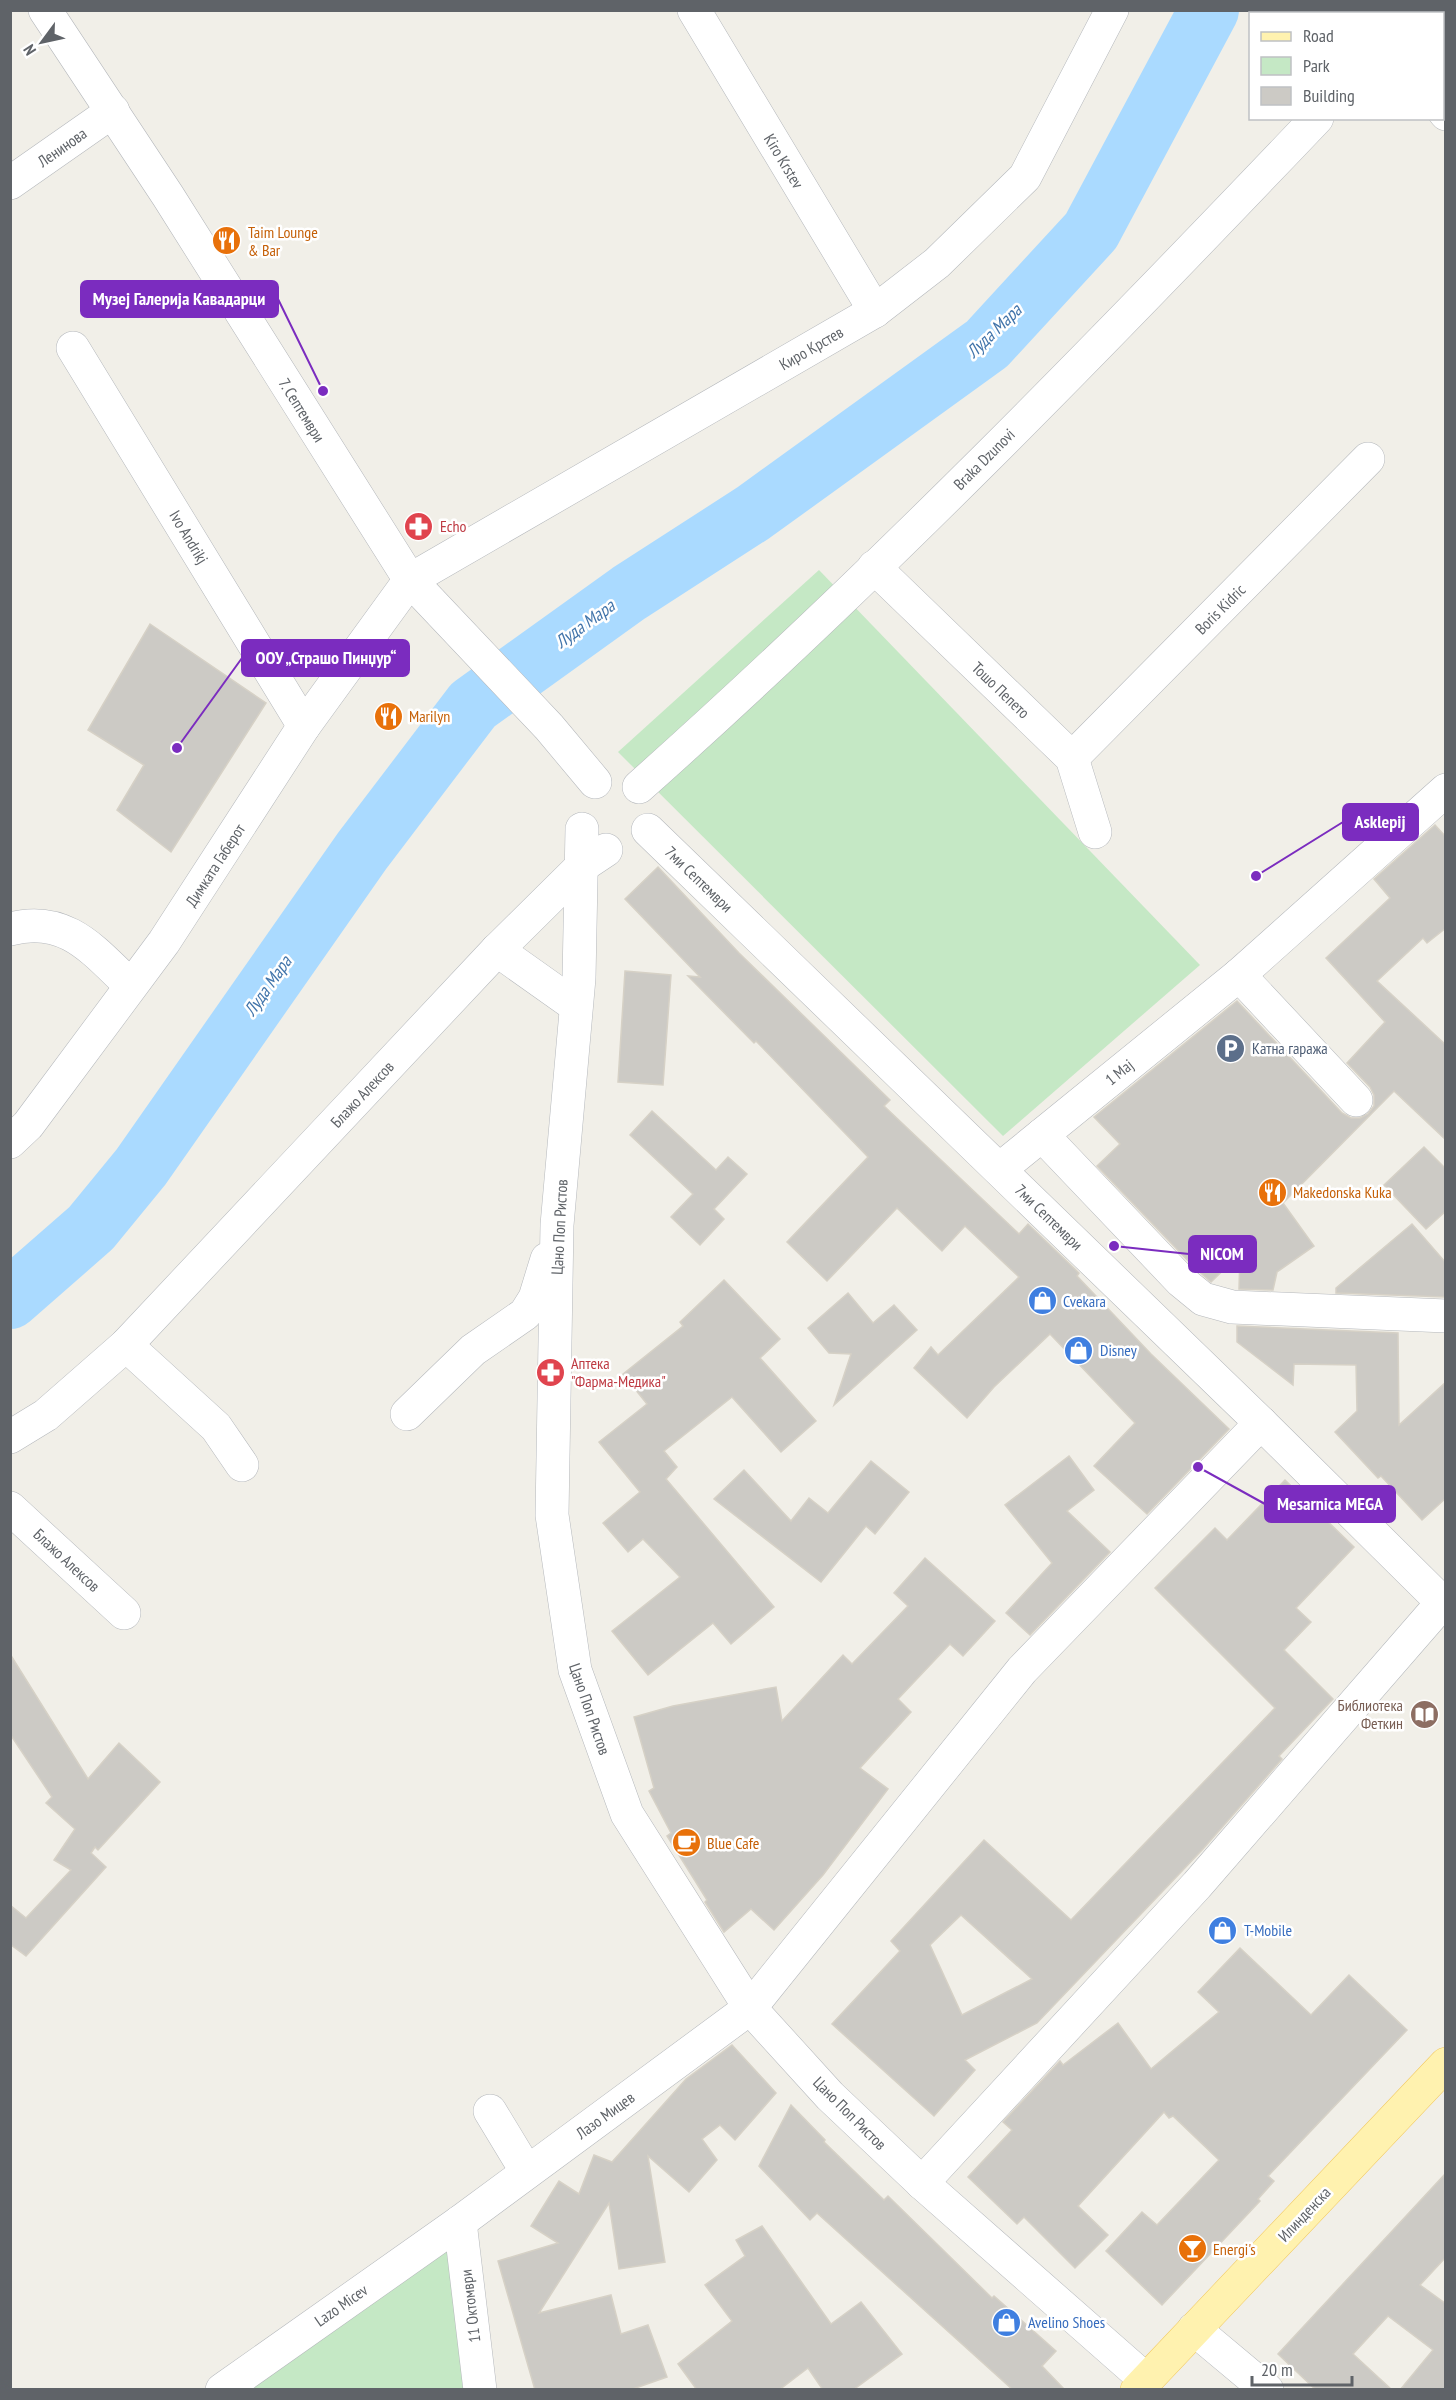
<svg xmlns="http://www.w3.org/2000/svg" width="1456" height="2400" font-family="'PT Sans Narrow',sans-serif">
	<rect width="100%" height="100%" fill="#f1efe8"/>
	<!-- green -->
	<g fill="#c5e8c5">
		<path d="M 819,570 L 1200,965 L 1003,1136 L 618,752 Z"/>
		<path d="M 460,2222 L 480,2389 L 222,2390 Z"/>
	</g>
	<g fill="none" stroke-linecap="round" stroke-linejoin="round">
		<!-- river -->
		<path stroke="#aadaff" stroke-width="60" d="M 10,1299 L 91,1228 L 141,1167 L 362,851 L 473,705 L 629,593 L 753,513 L 987,344 L 1091,231 L 1209,10"/>
	</g>
	<!-- building -->
	<g fill="#cccac5" stroke="#d6d1c6" stroke-width="1.5" fill-rule="evenodd">
		<path d="M 150,624 L 266,703 L 171,852 L 117,810 L 144,765 L 88,730 Z"/>
		<path d="M 1435,825 L 1446,837 L 1446,928 L 1427,943 L 1423,938 L 1377,981 L 1446,1045 L 1446,1140 L 1394,1091 L 1283,1203 L 1314,1246 L 1277,1272 L 1273,1290 L 1239,1289 L 1240,1254 L 1211,1282 L 1194,1267 L 1097,1166 L 1120,1144 L 1094,1117 L 1237,1001 L 1342,1113 L 1351,1118 L 1360,1118 L 1368,1114 L 1374,1106 L 1374,1095 L 1370,1087 L 1347,1063 L 1385,1022 L 1326,958 L 1390,898 L 1374,879 Z"/>
		<path d="M 658,867 L 739,953 L 890,1100 L 884,1106 L 1019,1234 L 1028,1224 L 1079,1273 L 1077,1276 L 1151,1354 L 1229,1429 L 1147,1514 L 1094,1466 L 1135,1423 L 1050,1334 L 994,1387 L 967,1418 L 914,1368 L 931,1347 L 938,1355 L 1019,1277 L 965,1226 L 942,1251 L 897,1208 L 827,1281 L 787,1242 L 868,1157 L 756,1041 L 754,1043 L 688,976 L 700,977 L 625,899 Z"/>
		<path d="M 625,971 L 671,975 L 663,1085 L 618,1082 Z"/>
		<path d="M 652,1111 L 716,1170 L 728,1157 L 747,1174 L 714,1209 L 724,1219 L 700,1245 L 671,1217 L 693,1194 L 630,1135 Z"/>
		<path d="M 1424,1147 L 1446,1169 L 1446,1211 L 1426,1229 L 1384,1185 Z"/>
		<path d="M 1412,1224 L 1446,1263 L 1446,1297 L 1336,1293 L 1336,1288 Z"/>
		<path d="M 724,1280 L 780,1339 L 760,1358 L 816,1421 L 781,1452 L 732,1397 L 664,1451 L 677,1467 L 666,1479 L 774,1607 L 731,1644 L 713,1623 L 648,1675 L 612,1631 L 680,1577 L 643,1539 L 628,1552 L 603,1523 L 640,1492 L 599,1442 L 647,1404 L 623,1374 L 683,1326 L 680,1322 Z"/>
		<path d="M 848,1293 L 873,1323 L 894,1305 L 917,1330 L 834,1405 L 851,1354 L 829,1353 L 808,1328 Z"/>
		<path d="M 1237,1326 L 1398,1333 L 1399,1425 L 1446,1382 L 1446,1498 L 1422,1520 L 1381,1476 L 1378,1478 L 1335,1432 L 1357,1411 L 1356,1365 L 1294,1364 L 1293,1385 L 1237,1342 Z"/>
		<path d="M 1069,1456 L 1094,1490 L 1067,1511 L 1110,1552 L 1030,1635 L 1006,1613 L 1052,1563 L 1005,1505 Z"/>
		<path d="M 871,1461 L 909,1492 L 875,1534 L 866,1526 L 821,1582 L 714,1499 L 744,1470 L 791,1521 L 809,1498 L 828,1513 Z"/>
		<path d="M 1285,1480 L 1354,1547 L 1296,1608 L 1311,1622 L 1284,1650 L 1333,1699 L 1279,1756 L 1282,1759 L 1203,1849 L 1037,2023 L 965,2060 L 975,2070 L 934,2116 L 832,2024 L 900,1951 L 891,1941 L 984,1840 L 1071,1920 L 1275,1708 L 1155,1588 L 1215,1528 L 1227,1540 ZM 961,1915 L 1032,1979 L 962,2015 L 930,1945 Z"/>
		<path d="M 925,1558 L 995,1621 L 963,1656 L 950,1644 L 898,1699 L 911,1712 L 860,1768 L 888,1789 L 823,1875 L 774,1930 L 751,1909 L 724,1932 L 705,1902 L 707,1900 L 667,1836 L 671,1833 L 649,1791 L 654,1788 L 634,1717 L 673,1706 L 776,1687 L 782,1721 L 843,1655 L 852,1664 L 908,1606 L 894,1593 Z"/>
		<path d="M 10,1654 L 88,1779 L 119,1743 L 160,1782 L 98,1850 L 95,1847 L 91,1853 L 106,1867 L 26,1956 L 10,1944 L 10,1905 L 26,1918 L 71,1870 L 54,1860 L 75,1829 L 46,1803 L 52,1797 L 10,1734 Z"/>
		<path d="M 1240,1948 L 1311,2015 L 1349,1975 L 1407,2030 L 1268,2176 L 1274,2181 L 1258,2199 L 1260,2201 L 1162,2305 L 1106,2251 L 1142,2212 L 1157,2225 L 1219,2160 L 1173,2116 L 1169,2118 L 1164,2112 L 1078,2206 L 1108,2235 L 1075,2268 L 1024,2217 L 1017,2224 L 968,2177 L 1012,2130 L 1003,2122 L 1060,2061 L 1063,2065 L 1118,2023 L 1151,2069 L 1219,2012 L 1198,1992 Z"/>
		<path d="M 732,2045 L 776,2093 L 735,2140 L 720,2125 L 702,2139 L 717,2160 L 689,2192 L 648,2156 L 665,2262 L 619,2269 L 609,2203 L 539,2313 L 611,2295 L 621,2334 L 648,2325 L 667,2377 L 630,2390 L 535,2390 L 498,2261 L 558,2243 L 531,2226 L 559,2181 L 579,2194 L 594,2155 L 612,2162 L 686,2079 Z"/>
		<path d="M 791,2105 L 825,2140 L 824,2142 L 884,2200 L 888,2196 L 992,2298 L 994,2296 L 1056,2351 L 1042,2366 L 1065,2390 L 1013,2390 L 817,2213 L 810,2220 L 759,2166 Z"/>
		<path d="M 1446,2173 L 1446,2257 L 1420,2285 L 1446,2304 L 1446,2390 L 1400,2390 L 1433,2350 L 1388,2316 L 1353,2354 L 1392,2390 L 1316,2390 L 1278,2354 Z"/>
		<path d="M 762,2226 L 831,2324 L 861,2302 L 902,2354 L 853,2390 L 823,2390 L 808,2368 L 779,2390 L 697,2390 L 678,2364 L 732,2321 L 705,2285 L 745,2256 L 736,2240 Z"/>
	</g>
	<g fill="none" stroke-linecap="round" stroke-linejoin="round">
		<defs>
			<g id="minor">
				<path d="M 45,10 L 168,196 L 410,580 L 549,727 L 595,782"/>
				<path d="M 694,10 L 875,311"/>
				<path d="M 1374,10 L 1376,14"/>
				<path d="M 1427,14 L 1431,10"/>
				<path d="M 1442,109 L 1446,114"/>
				<path d="M 10,183 L 113,111"/>
				<path d="M 73,348 L 304,726"/>
				<path d="M 874,567 L 1072,758 L 1095,832"/>
				<path d="M 1072,758 L 1368,459"/>
				<path d="M 639,787 C 876,576 1098,348 1317,118"/>
				<path d="M 582,829 L 579,978 L 557,1225 L 552,1515 L 575,1670 L 627,1814 L 750,2008 L 830,2096 L 922,2183 L 1146,2380"/>
				<path d="M 648,830 L 1261,1423 L 1446,1606"/>
				<path d="M 10,929 C 66,914 94,951 130,985"/>
				<path d="M 497,950 L 576,1006"/>
				<path d="M 1239,975 L 1356,1100"/>
				<path d="M 1042,1135 L 1181,1281 L 1203,1299 L 1232,1307 L 1446,1316"/>
				<path d="M 10,1142 L 28,1125 L 164,942 L 304,726 L 410,580 L 875,311 L 937,263 L 1025,177 L 1112,10"/>
				<path d="M 1000,1169 L 1239,975 L 1446,790"/>
				<path d="M 126,1345 L 216,1427 L 242,1465"/>
				<path d="M 407,1414 L 473,1350 L 525,1314 L 535,1298 L 547,1259"/>
				<path d="M 10,1437 L 46,1415 L 126,1345 L 497,950 L 582,866 L 606,850"/>
				<path d="M 10,1508 L 124,1613"/>
				<path d="M 490,2111 L 527,2172"/>
				<path d="M 922,2183 L 1197,1885 L 1442,1603"/>
				<path d="M 460,2222 L 480,2390"/>
				<path d="M 1194,2329 L 1267,2390"/>
				<path d="M 222,2390 L 460,2222 L 750,2008 L 1022,1670 L 1261,1423"/>
			</g>
			<path id="major" d="M 1137,2390 L 1446,2064"/>
		</defs>
		<!-- minor casing -->
		<use href="#minor" stroke="#b5b8bc" stroke-width="34"/>
		<!-- major casing -->
		<use href="#major" stroke="#f2c960" stroke-width="34"/>
		<!-- minor -->
		<use href="#minor" stroke="#fff" stroke-width="33"/>
		<!-- major -->
		<use href="#major" stroke="#fff2af" stroke-width="33"/>
	</g>
	<!-- icons -->
	<defs>
		<symbol id="restaurant-disc" viewBox="-11 -11 22 22"><circle r="9.5" fill="#e8710a" stroke="#fff"/><path d="M-5-6h1v4h1v-4h1v4h1v-4h1v5L-1.5 .5V6h-2V.5L-5-1ZM5-6V6H3V1.5H1.5Q1.5-4 5-6Z" fill="#fff"/></symbol>
		<symbol id="pharmacy-disc" viewBox="-11 -11 22 22"><circle r="9.5" fill="#e0444e" stroke="#fff"/><path d="M-2-6h4v4h4v4h-4v4h-4v-4h-4v-4h4Z" fill="#fff"/></symbol>
		<symbol id="parking-disc" viewBox="-11 -11 22 22"><circle r="9.5" fill="#5c6f8a" stroke="#fff"/><path d="M-3.5-5.5H1a3.5 3.5 0 0 1 0 7H-1V5.5H-3.5ZM-1-3.4V-.6H.8a1.4 1.4 0 0 0 0-2.8Z" fill="#fff"/></symbol>
		<symbol id="shop-disc" viewBox="-11 -11 22 22"><circle r="9.5" fill="#3f7fe0" stroke="#fff"/><path d="M-5-2.5h2.3a2.7 3.5 0 0 1 5.4 0H5L5.5 6h-11ZM-1.5-2.5h3a1.5 2.3 0 0 0-3 0Z" fill="#fff"/></symbol>
		<symbol id="library-disc" viewBox="-11 -11 22 22"><circle r="9.5" fill="#8d6e63" stroke="#fff"/><path d="M-6-4Q-3-5.5-.7-3.5V5Q-3 3-6 4ZM6-4Q3-5.5 .7-3.5V5Q3 3 6 4Z" fill="#fff"/></symbol>
		<symbol id="cafe-disc" viewBox="-11 -11 22 22"><circle r="9.5" fill="#e8710a" stroke="#fff"/><path d="M-5.5-4.5H6V0H3Q3 3.5 0 3.5H-2.5Q-5.5 3.5-5.5 0ZM3-3.2v2h1.7v-2ZM-6 4.5H4V6H-6Z" fill="#fff"/></symbol>
		<symbol id="bar-disc" viewBox="-11 -11 22 22"><circle r="9.5" fill="#e8710a" stroke="#fff"/><path d="M-6-5H6L.8 .8V4.5H3.5V6h-7V4.5H-.8V.8Z" fill="#fff"/></symbol>
	</defs>
	<g fill-rule="evenodd">
		<use href="#restaurant-disc" x="210" y="224" width="33" height="33"/>
		<use href="#pharmacy-disc" x="402" y="510" width="33" height="33"/>
		<use href="#restaurant-disc" x="372" y="700" width="33" height="33"/>
		<use href="#parking-disc" x="1214" y="1032" width="33" height="33"/>
		<use href="#restaurant-disc" x="1256" y="1176" width="33" height="33"/>
		<use href="#shop-disc" x="1026" y="1284" width="33" height="33"/>
		<use href="#shop-disc" x="1062" y="1334" width="33" height="33"/>
		<use href="#pharmacy-disc" x="534" y="1356" width="33" height="33"/>
		<use href="#library-disc" x="1408" y="1698" width="33" height="33"/>
		<use href="#cafe-disc" x="670" y="1826" width="33" height="33"/>
		<use href="#shop-disc" x="1206" y="1914" width="33" height="33"/>
		<use href="#bar-disc" x="1176" y="2232" width="33" height="33"/>
		<use href="#shop-disc" x="990" y="2306" width="33" height="33"/>
	</g>
	<g text-anchor="middle" stroke-width="5" stroke-linejoin="round" paint-order="stroke">
		<!-- street labels -->
		<g font-size="16" fill="#5f6368" stroke="#fff">
			<text transform="translate(62 147) rotate(-35)" y="6">Ленинова</text>
			<text transform="translate(784 161) rotate(59)" y="6">Kiro Krstev</text>
			<text transform="translate(811 348) rotate(-30)" y="6">Киро Крстев</text>
			<text transform="translate(302 410) rotate(58)" y="6">7. Септември</text>
			<text transform="translate(984 459) rotate(-45)" y="6">Braka Dzunovi</text>
			<text transform="translate(189 537) rotate(59)" y="6">Ivo Andrikj</text>
			<text transform="translate(1220 609) rotate(-45)" y="6">Boris Kidric</text>
			<text transform="translate(1001 690) rotate(44)" y="6">Тошо Пепето</text>
			<text transform="translate(215 865) rotate(-57)" y="6">Димката Габерот</text>
			<text transform="translate(699 879) rotate(44)" y="6">7ми Септември</text>
			<text transform="translate(1119 1072) rotate(-39)" y="6">1 Maj</text>
			<text transform="translate(362 1094) rotate(-47)" y="6">Блажо Алексов</text>
			<text transform="translate(1049 1217) rotate(44)" y="6">7ми Септември</text>
			<text transform="translate(559 1227) rotate(-87)" y="6">Цано Поп Ристов</text>
			<text transform="translate(67 1560) rotate(43)" y="6">Блажо Алексов</text>
			<text transform="translate(590 1709) rotate(71)" y="6">Цано Поп Ристов</text>
			<text transform="translate(850 2113) rotate(45)" y="6">Цано Поп Ристов</text>
			<text transform="translate(605 2115) rotate(-36)" y="6">Лазо Мицев</text>
			<text transform="translate(1304 2214) rotate(-47)" y="6">Илинденска</text>
			<text transform="translate(341 2305) rotate(-35)" y="6">Lazo Micev</text>
			<text transform="translate(470 2306) rotate(-97)" y="6">11 Октомври</text>
		</g>
		<!-- food labels -->
		<g font-size="16" fill="#c56008" stroke="#fff" text-anchor="start">
			<text x="248" y="238">Taim Lounge<tspan x="248" dy="18">&amp; Bar</tspan></text>
			<text x="409" y="722">Marilyn</text>
			<text x="1293" y="1198">Makedonska Kuka</text>
			<text x="707" y="1849">Blue Cafe</text>
			<text x="1213" y="2255">Energi's</text>
		</g>
		<!-- health labels -->
		<g font-size="16" fill="#be3a42" stroke="#fff" text-anchor="start">
			<text x="440" y="532">Echo</text>
			<text x="571" y="1369">Аптека<tspan x="571" dy="18">"Фарма-Медика"</tspan></text>
		</g>
		<!-- service labels -->
		<g font-size="16" fill="#4e5e75" stroke="#fff" text-anchor="start">
			<text x="1252" y="1054">Катна гаража</text>
		</g>
		<!-- shop labels -->
		<g font-size="16" fill="#366cbe" stroke="#fff" text-anchor="start">
			<text x="1063" y="1307">Cvekara</text>
			<text x="1100" y="1356">Disney</text>
			<text x="1244" y="1936">T-Mobile</text>
			<text x="1028" y="2328">Avelino Shoes</text>
		</g>
		<!-- education labels -->
		<g font-size="16" fill="#785e54" stroke="#fff" text-anchor="end">
			<text x="1403" y="1711">Библиотека<tspan x="1403" dy="18">Феткин</tspan></text>
		</g>
		<!-- water labels -->
		<g font-size="18" font-style="italic" fill="#4174aa" stroke="#fff">
			<text transform="translate(994 331) rotate(-44)" y="6">Луда Мара</text>
			<text transform="translate(585 624) rotate(-36)" y="6">Луда Мара</text>
			<text transform="translate(268 986) rotate(-55)" y="6">Луда Мара</text>
		</g>
	</g>
	<!-- callouts -->
	<path fill="none" stroke="#7b2cbf" stroke-width="2" d="M323 391L278 299M177 748L242 658M1256 876L1343 822M1114 1246L1189 1254M1198 1467L1265 1504"/>
	<g fill="#7b2cbf" stroke="#fff" stroke-width="2">
		<circle cx="323" cy="391" r="6"/>
		<circle cx="177" cy="748" r="6"/>
		<circle cx="1256" cy="876" r="6"/>
		<circle cx="1114" cy="1246" r="6"/>
		<circle cx="1198" cy="1467" r="6"/>
	</g>
	<g fill="#7b2cbf" stroke="#7b2cbf" stroke-width="2">
		<rect x="81" y="281" width="197" height="36" rx="6"/>
		<rect x="242" y="640" width="167" height="36" rx="6"/>
		<rect x="1343" y="804" width="75" height="36" rx="6"/>
		<rect x="1189" y="1236" width="67" height="36" rx="6"/>
		<rect x="1265" y="1486" width="130" height="36" rx="6"/>
	</g>
	<g font-size="18" text-anchor="middle" font-weight="bold" fill="#fff">
		<text x="179" y="305">Музеј Галерија Кавадарци</text>
		<text x="326" y="664">ООУ „Страшо Пинџур“</text>
		<text x="1380" y="828">Asklepij</text>
		<text x="1222" y="1260">NICOM</text>
		<text x="1330" y="1510">Mesarnica MEGA</text>
	</g>
	<!-- border -->
	<rect width="1456" height="2400" fill="none" stroke="#5f6368" stroke-width="24"/>
	<!-- legend -->
	<rect x="1249" y="12" width="195" height="108" fill="#ffffff" stroke="#bfc1c3" stroke-width="1.5"/>
	<rect x="1261" y="32" width="30" height="9" fill="#fff2af" stroke="#bfc1c3" stroke-width="1.5"/>
	<text x="1303" y="42" font-size="18" fill="#5f6368">Road</text>
	<rect x="1261" y="57" width="30" height="18" fill="#c5e8c5" stroke="#bfc1c3" stroke-width="1.5"/>
	<text x="1303" y="72" font-size="18" fill="#5f6368">Park</text>
	<rect x="1261" y="87" width="30" height="18" fill="#cccac5" stroke="#bfc1c3" stroke-width="1.5"/>
	<text x="1303" y="102" font-size="18" fill="#5f6368">Building</text>
	<!-- north arrow -->
	<g transform="translate(42 42) rotate(237)" stroke="#ffffff" stroke-width="4.5" paint-order="stroke">
	<path d="M0-4.5L10 22L0 15L-10 22Z" fill="#5f6368"/>
	<text y="-9" font-size="16" font-weight="bold" text-anchor="middle" fill="#5f6368">N</text>
	</g>
	<!-- scale -->
	<path d="M1252 2376v9h100v-9" fill="none" stroke="#5f6368" stroke-width="3"/>
	<text x="1261" y="2376" font-size="18" fill="#5f6368" stroke="#ffffff" stroke-width="4.5" paint-order="stroke">20 m</text>
</svg>
